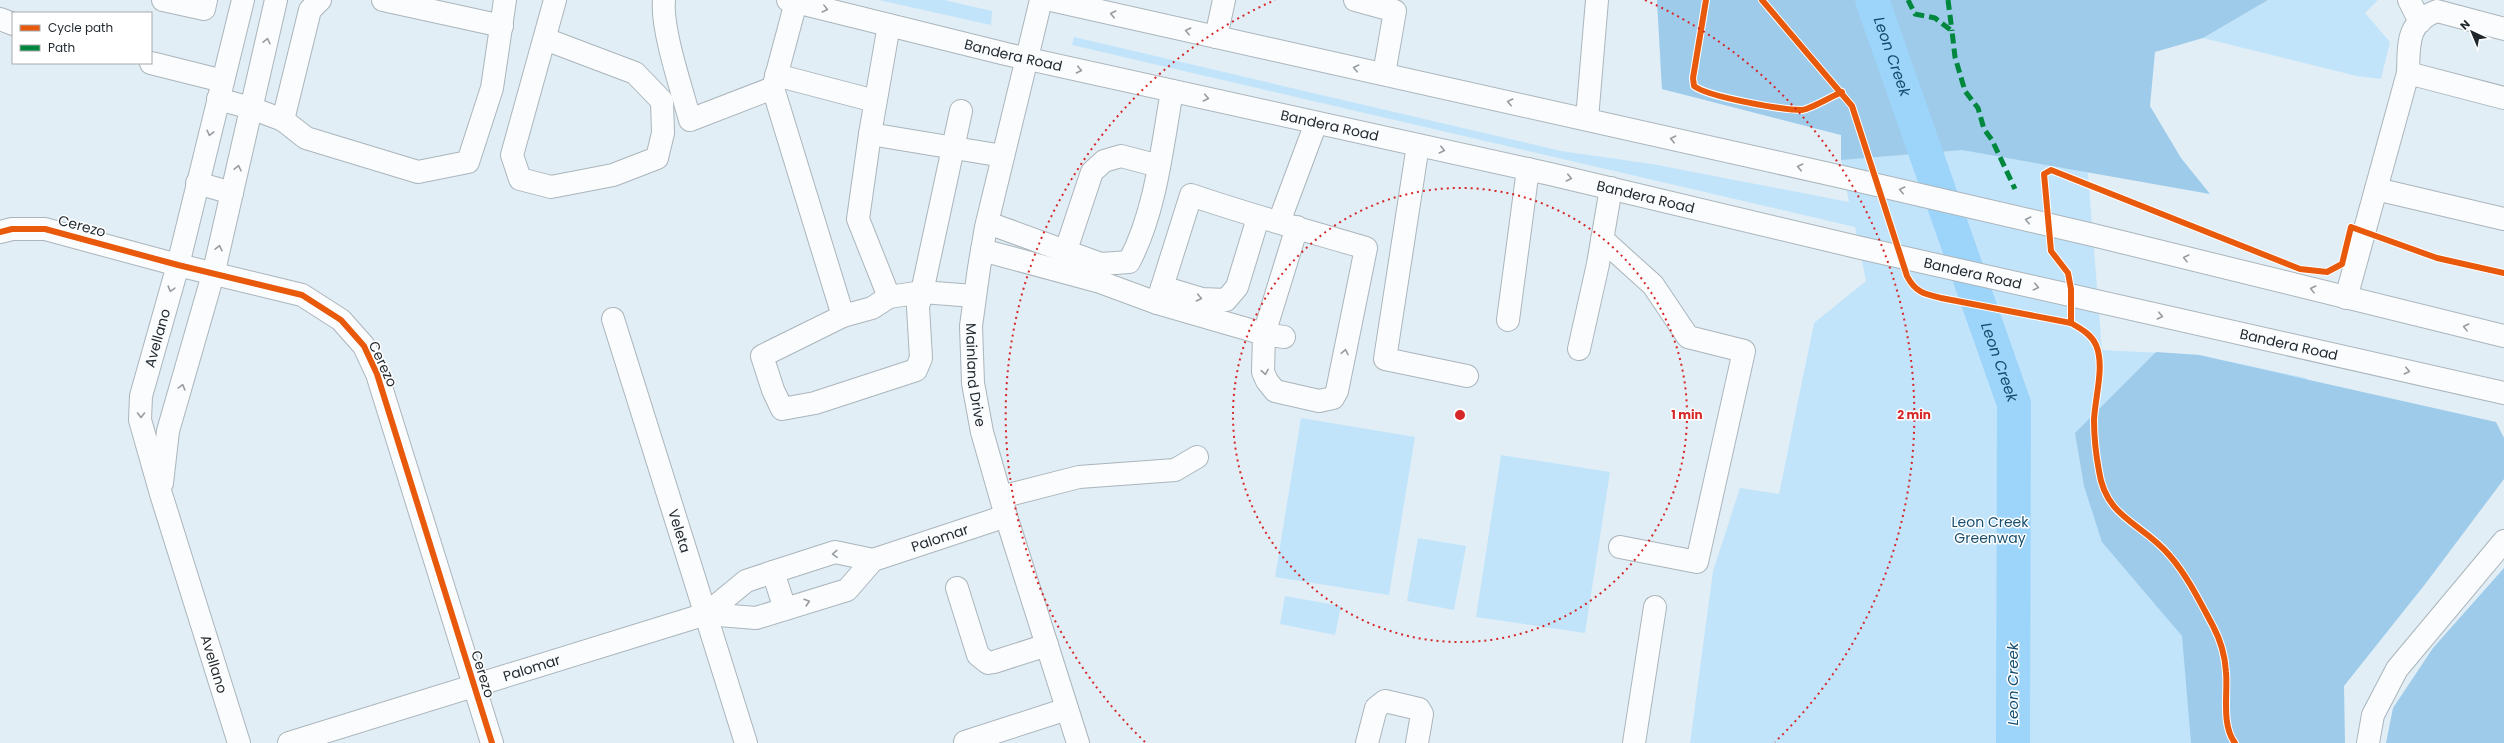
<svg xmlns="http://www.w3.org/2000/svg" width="2504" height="743" font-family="Poppins,sans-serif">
	<rect width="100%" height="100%" fill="#e1eef6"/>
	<!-- green -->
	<g fill="#c1e4fb">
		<path d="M 879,0 L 944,0 L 992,11 L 991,25 Z"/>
		<path d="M 1657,0 L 2076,23 L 2102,350 L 2199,355 L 2306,378 L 2347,663 L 2337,743 L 1690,743 L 1713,571 L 1740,488 L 1779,494 L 1814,323 L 1866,281 L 1855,227 L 1072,45 L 1074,37 L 1561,151 L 1652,164 L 1849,202 L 1841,160 L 1841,135 L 1662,89 Z"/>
		<path d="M 2268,0 L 2378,0 L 2365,13 L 2390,42 L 2381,79 L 2357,76 L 2203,38 Z"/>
		<path d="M 1301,418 L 1415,437 L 1389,595 L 1275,577 Z"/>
		<path d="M 1501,455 L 1610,472 L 1585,633 L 1476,617 Z"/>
		<path d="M 1418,538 L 1466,546 L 1454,610 L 1407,601 Z"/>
		<path d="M 1285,596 L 1341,606 L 1335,635 L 1280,624 Z"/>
	</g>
	<!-- forest -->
	<g fill="#9ecbea">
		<path d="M 1657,0 L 2268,0 L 2203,38 L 2155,52 L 2150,106 L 2181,158 L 2210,194 L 1962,150 L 1841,160 L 1841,135 L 1662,89 Z"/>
		<path d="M 2156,352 L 2199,355 L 2496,422 L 2504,438 L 2504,479 L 2426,583 L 2344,686 L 2345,743 L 2191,743 L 2182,636 L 2102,542 L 2084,486 L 2075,433 Z"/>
		<path d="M 2504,568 L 2504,743 L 2386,743 L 2393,708 L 2433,648 Z"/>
	</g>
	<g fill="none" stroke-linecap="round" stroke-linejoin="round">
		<!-- river -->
		<path stroke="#9dd4fa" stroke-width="34" id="s1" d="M 1872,0 L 2014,404 L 2013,743"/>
		<defs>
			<g id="minor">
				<path d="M 163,0 L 204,9 L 206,0"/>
				<path d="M 383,0 L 502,26"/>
				<path d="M 664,0 C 661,29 682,90 690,120 L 773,88"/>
				<path d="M 1355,0 L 1395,11 L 1384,74"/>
				<path d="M 2409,0 L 2420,22"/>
				<path d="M 796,2 L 773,88 L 843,316 L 872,308 L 889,297 L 858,219 L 870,134"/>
				<path d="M 0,19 L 13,24"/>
				<path d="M 889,25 L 870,134 L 1003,156"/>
				<path d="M 1216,37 L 1224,0"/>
				<path d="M 545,39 L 635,73 L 662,101 L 663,133 L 657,158 L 613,175 L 551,187 L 520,179 L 512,155 L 555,0"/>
				<path d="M 151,63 L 223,81"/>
				<path d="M 2408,73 C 2409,45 2406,22 2437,11 L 2504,29"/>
				<path d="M 776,75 L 875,101"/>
				<path d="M 218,99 L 251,108 L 283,120 L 306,138 L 418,172 L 468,162 L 492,88 L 505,0"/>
				<path d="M 961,111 L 922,292 L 974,296"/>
				<path d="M 1587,119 L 1597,0"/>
				<path d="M 283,120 L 310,10 L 320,0"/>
				<path d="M 1418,145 L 1385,359 L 1467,376"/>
				<path d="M 197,183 L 232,193"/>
				<path d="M 2376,189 L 2504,219"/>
				<path d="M 1279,222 L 1316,123"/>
				<path d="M 988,223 L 1101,264 L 1129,262 C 1156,211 1162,147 1172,91"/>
				<path d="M 0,232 L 12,229 L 45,229 L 178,265 L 302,295 L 341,320 L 364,346 L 377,374 L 492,743"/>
				<path d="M 1602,239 L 1653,285 L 1688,337 L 1744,351 L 1697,562 L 1620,547"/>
				<path d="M 982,250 L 1100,282 L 1157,303"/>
				<path d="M 1066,250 L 1092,172 L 1104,161 L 1121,156 L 1159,166"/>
				<path d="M 1162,287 L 1202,299 L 1226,300 L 1237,287 L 1258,218"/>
				<path d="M 2346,298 L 2408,73 L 2504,98"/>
				<path d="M 843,316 L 762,356 L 773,390 L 782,409 L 815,403 L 916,370 L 921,358 L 918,307 L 922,292 L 889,297"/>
				<path id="s2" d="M 613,319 L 746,743"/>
				<path d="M 1508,320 L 1528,169"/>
				<path d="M 1284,337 L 1264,334 L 1263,372 L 1267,381 L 1275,391 L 1319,401 L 1333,398 L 1337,391 L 1366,248 C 1308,231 1249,215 1191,195 L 1157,303 L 1264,334 L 1297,227"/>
				<path d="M 1579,349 L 1598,264 L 1611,188"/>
				<path d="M 162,483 L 168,431 L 214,271 L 276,0"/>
				<path d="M 1001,497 L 1079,477 L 1175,470 L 1197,457"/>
				<path d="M 773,572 L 785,609"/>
				<path d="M 957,588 L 978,655 L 988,663 L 994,662 L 1047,645"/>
				<path d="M 706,614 L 746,581 L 773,572 L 835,552 L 873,560"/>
				<path d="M 965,742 L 1067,709"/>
				<path id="s3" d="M 239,743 L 161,494 L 140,420 L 141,396 L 178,265 L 243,0"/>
				<path id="s4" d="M 289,743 L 706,614 L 756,618 L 847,590 L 873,560 L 1006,516"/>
				<path d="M 1367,743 L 1376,708 L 1385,701 L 1419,709 L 1422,714 L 1417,743"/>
				<path d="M 1634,743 L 1655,607"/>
				<path d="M 2368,743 L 2373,715 L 2397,669 L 2504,541"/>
			</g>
			<g id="major">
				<path id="s5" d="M 788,0 L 1006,54 L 1550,174 L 1861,248 L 2504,393"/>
				<path id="s6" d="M 1041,0 L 986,227 L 979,268 L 971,326 L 973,383 L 982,432 L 1006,516 L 1078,743"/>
				<path d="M 1051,0 L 1838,176 L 2093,235 L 2504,336"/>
			</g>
		</defs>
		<!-- minor casing -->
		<use href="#minor" stroke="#abb5bb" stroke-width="24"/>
		<!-- major casing -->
		<use href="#major" stroke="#abb5bb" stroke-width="24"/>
		<!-- minor -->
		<use href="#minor" stroke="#fafcfe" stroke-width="22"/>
		<!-- major -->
		<use href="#major" stroke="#fafcfe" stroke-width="22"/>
		<!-- quiet -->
		<g stroke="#00873e" stroke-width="5" stroke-dasharray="10 5" stroke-linecap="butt">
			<path d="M 1908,0 L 1915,14 L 1935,18 L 1952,31 L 1955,57 L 1965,91 L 1978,108 L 1984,129 L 1992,140 L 2015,189"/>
			<path d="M 1948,0 L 1952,31"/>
		</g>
		<defs>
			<g id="cycleway">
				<path d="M 1706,0 L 1693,78 L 1694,86 C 1708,97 1783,110 1802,110 C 1811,109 1832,96 1842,92"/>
				<path d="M 1762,0 L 1852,106 L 1907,276 C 1915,292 1924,294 1941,298 L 2071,323 C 2081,329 2091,334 2096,345 C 2105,366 2095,397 2094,420 C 2094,436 2096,455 2099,471 C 2106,519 2143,523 2170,556 C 2188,577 2200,602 2213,626 C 2221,641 2225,655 2226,672 C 2228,693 2221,725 2235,743"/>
				<path d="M 0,232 L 12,229 L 45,229 L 178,265 L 302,295 L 341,320 L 364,346 L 377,374 L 492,743"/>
				<path d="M 2071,323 L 2071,289 L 2068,273 L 2051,251 L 2044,174 L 2051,170 L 2300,269 L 2327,272 L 2342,264 L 2351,227 L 2437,258 L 2504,273"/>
			</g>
		</defs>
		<!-- cycleway casing -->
		<use href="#cycleway" stroke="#fff" stroke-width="8"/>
		<!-- cycleway -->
		<use href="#cycleway" stroke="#e8590c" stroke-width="6"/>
	</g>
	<!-- one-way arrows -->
	<defs><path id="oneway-chevron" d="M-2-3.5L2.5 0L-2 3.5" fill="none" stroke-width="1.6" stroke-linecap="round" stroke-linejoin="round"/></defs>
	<g stroke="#979ca0">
		<use href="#oneway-chevron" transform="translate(825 9) rotate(14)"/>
		<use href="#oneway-chevron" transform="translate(1113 14) rotate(-167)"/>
		<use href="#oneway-chevron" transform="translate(1188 31) rotate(-167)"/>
		<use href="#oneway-chevron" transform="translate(267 41) rotate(-77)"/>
		<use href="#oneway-chevron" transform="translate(1356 68) rotate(-167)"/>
		<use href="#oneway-chevron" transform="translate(1079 70) rotate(12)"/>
		<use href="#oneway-chevron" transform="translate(1206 98) rotate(12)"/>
		<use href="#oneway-chevron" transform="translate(1510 102) rotate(-167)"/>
		<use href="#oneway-chevron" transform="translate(210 133) rotate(104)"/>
		<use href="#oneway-chevron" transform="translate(1673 139) rotate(-167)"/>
		<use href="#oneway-chevron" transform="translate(1442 150) rotate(13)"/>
		<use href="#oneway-chevron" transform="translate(1800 167) rotate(-167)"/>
		<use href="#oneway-chevron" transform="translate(238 168) rotate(-77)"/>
		<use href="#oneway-chevron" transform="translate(1569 178) rotate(13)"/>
		<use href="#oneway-chevron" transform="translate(1902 190) rotate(-167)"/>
		<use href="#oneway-chevron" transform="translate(2028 220) rotate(-167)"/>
		<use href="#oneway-chevron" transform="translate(219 248) rotate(-77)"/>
		<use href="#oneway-chevron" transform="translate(2186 258) rotate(-166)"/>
		<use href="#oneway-chevron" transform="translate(2036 287) rotate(13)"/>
		<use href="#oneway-chevron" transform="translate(171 289) rotate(106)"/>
		<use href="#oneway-chevron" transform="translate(2313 289) rotate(-166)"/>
		<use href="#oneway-chevron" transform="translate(1199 298) rotate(12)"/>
		<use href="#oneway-chevron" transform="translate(2160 316) rotate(13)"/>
		<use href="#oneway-chevron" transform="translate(2466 327) rotate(-166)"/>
		<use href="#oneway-chevron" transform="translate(1345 352) rotate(-79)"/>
		<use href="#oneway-chevron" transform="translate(2407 371) rotate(13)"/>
		<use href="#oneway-chevron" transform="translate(1265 372) rotate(80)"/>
		<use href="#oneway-chevron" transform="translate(182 387) rotate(-75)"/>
		<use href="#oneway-chevron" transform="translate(141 415) rotate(90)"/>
		<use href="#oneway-chevron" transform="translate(835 554) rotate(177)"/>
		<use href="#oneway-chevron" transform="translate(807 602) rotate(-17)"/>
	</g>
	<!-- distance rings -->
	<g fill="none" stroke="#d62828" stroke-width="2" stroke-dasharray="2 4">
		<circle cx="1460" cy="415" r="227"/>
		<path d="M1145 742A454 454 0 0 1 1275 0M1645 0A454 454 0 0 1 1775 742"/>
	</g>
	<g text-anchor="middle" stroke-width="3" stroke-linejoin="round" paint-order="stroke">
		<!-- street labels -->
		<g font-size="14" fill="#1f272d" stroke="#fff">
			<text dy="5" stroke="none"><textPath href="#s5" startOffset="232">Bandera Road</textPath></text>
			<text dy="5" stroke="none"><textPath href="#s5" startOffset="556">Bandera Road</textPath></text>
			<text dy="5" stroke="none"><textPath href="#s5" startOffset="880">Bandera Road</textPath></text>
			<text transform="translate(82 226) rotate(15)" y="5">Cerezo</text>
			<text dy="5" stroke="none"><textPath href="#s5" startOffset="1216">Bandera Road</textPath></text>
			<text dy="5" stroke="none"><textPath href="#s3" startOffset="422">Avellano</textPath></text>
			<text dy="5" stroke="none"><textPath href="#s5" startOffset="1540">Bandera Road</textPath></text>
			<text transform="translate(383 364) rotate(65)" y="5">Cerezo</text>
			<text dy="5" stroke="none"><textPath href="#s6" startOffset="383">Mainland Drive</textPath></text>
			<text dy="5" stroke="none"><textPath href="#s2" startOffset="222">Veleta</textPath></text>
			<text dy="5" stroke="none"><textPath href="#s4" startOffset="692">Palomar</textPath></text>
			<text transform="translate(214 664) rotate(73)" y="5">Avellano</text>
			<text dy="5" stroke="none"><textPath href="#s4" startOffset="254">Palomar</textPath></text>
			<text transform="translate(483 674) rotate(73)" y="5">Cerezo</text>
		</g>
		<!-- park labels -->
		<g font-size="14" fill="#174e6f" stroke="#fff">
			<text x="1990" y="527">Leon Creek<tspan x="1990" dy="16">Greenway</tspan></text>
		</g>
		<!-- water labels -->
		<g font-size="15" font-style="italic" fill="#144c6d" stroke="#fff">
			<text dy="5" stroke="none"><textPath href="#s1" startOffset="60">Leon Creek</textPath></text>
			<text dy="5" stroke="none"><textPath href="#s1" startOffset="384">Leon Creek</textPath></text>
			<text transform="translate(2013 684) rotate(-90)" y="5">Leon Creek</text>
		</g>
	</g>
	<circle cx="1460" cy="415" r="6" fill="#d62828" stroke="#fff" stroke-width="2"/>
	<g font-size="12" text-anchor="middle" font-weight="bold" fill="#d62828" stroke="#fff" stroke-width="3" stroke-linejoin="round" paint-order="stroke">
		<text x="1687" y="419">1 min</text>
		<text x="1914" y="419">2 min</text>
	</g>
	<!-- legend -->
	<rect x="12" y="12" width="140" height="52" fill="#ffffff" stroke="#a5a9ab"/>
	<rect x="20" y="25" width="20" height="6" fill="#e8590c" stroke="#a5a9ab"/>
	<text x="48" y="32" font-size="12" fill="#1f272d">Cycle path</text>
	<rect x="20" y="45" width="20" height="6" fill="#00873e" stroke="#a5a9ab"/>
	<text x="48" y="52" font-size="12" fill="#1f272d">Path</text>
	<!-- north arrow -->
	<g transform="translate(2472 32) rotate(316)" stroke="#ffffff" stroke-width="3" paint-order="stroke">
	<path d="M0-3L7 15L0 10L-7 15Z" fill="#1f272d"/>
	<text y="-6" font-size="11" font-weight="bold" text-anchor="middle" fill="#1f272d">N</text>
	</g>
</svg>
